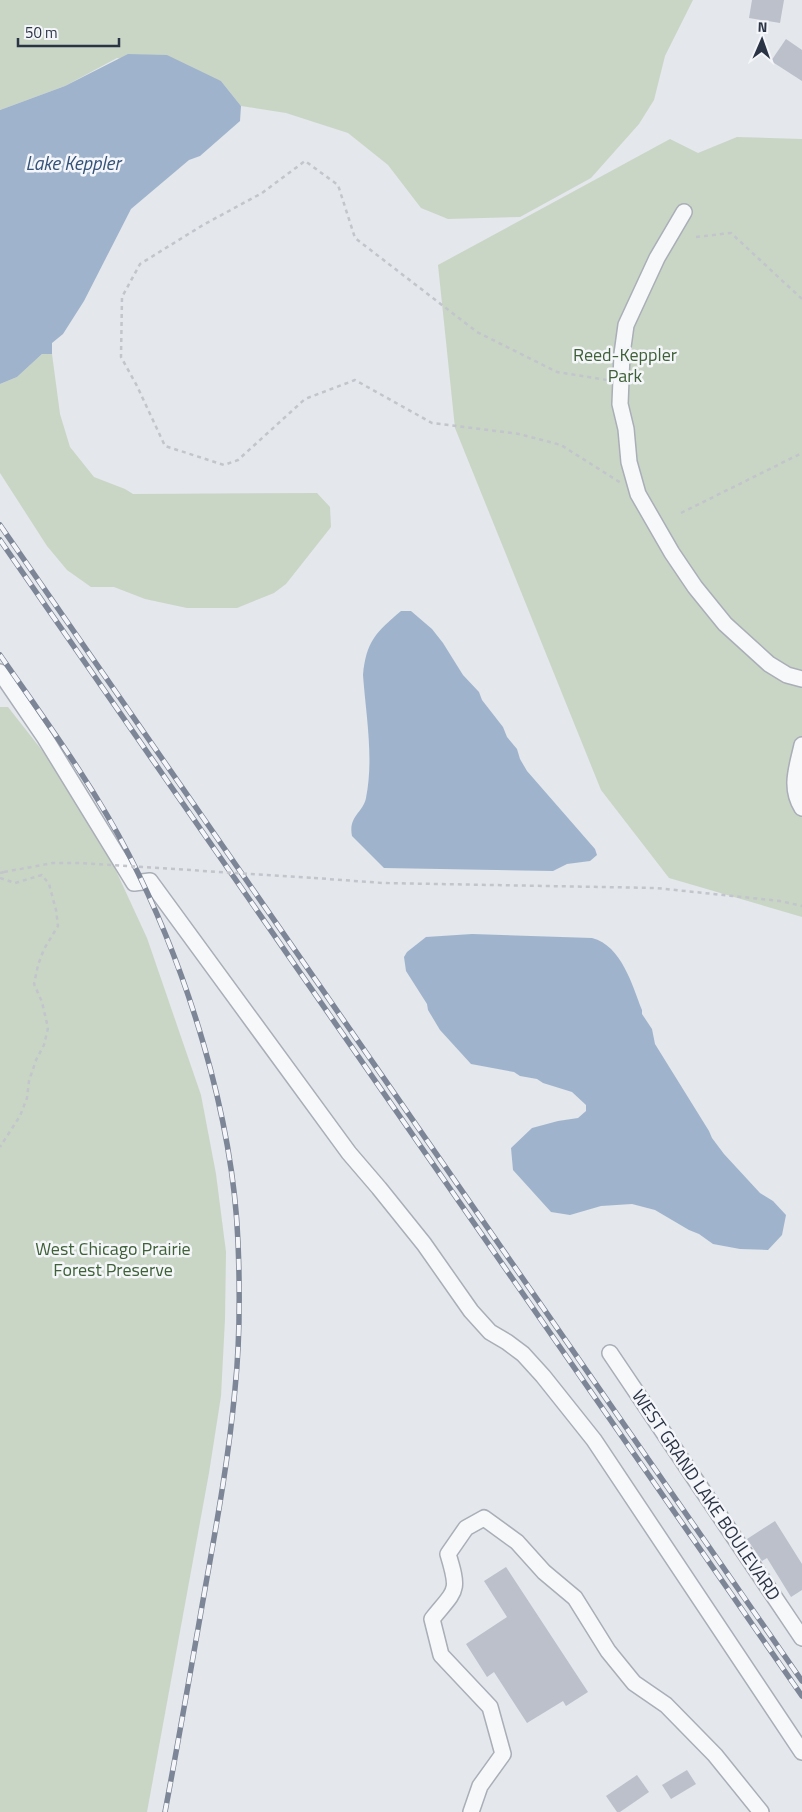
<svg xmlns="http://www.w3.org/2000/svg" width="802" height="1812" font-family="'Titillium Web',sans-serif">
	<rect width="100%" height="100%" fill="#e4e7ec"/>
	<!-- green -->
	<g fill="#c9d6c5">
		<path d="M 0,0 L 693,0 L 665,56 L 654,100 L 639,124 L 591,178 L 520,217 L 448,219 L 421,208 L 388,165 L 348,133 L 286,113 L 241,106 L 221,81 L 117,58 L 65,86 L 0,110 Z"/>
		<path d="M 737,137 L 802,139 L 802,917 L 669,878 L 601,790 L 455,428 L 438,265 L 670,139 L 698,153 Z"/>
		<path d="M 42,354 L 52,354 L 60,414 L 70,447 L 94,477 L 125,489 L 133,494 L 317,493 L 330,507 L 331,527 L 286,584 L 274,593 L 237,608 L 187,608 L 145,599 L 114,587 L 91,587 L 67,570 L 47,546 L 0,473 L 0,384 L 17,377 Z"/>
		<path d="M 0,707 L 8,707 L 59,772 L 94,823 L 147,938 L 201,1095 L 216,1174 L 226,1252 L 225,1319 L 221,1396 L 209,1473 L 147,1812 L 0,1812 Z"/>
	</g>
	<!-- water -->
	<g fill="#9fb4cc">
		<path d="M 128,54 L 167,55 L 221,81 L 241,106 L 240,121 L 200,156 L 189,160 L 131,209 L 84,301 L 63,334 L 52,343 L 52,354 L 42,354 L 17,377 L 0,384 L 0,110 L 65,86 Z"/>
		<path d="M 401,611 L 411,611 L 432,629 L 443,643 L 463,675 L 479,692 L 482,700 L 503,727 L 507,737 L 517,749 L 520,759 L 527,771 L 595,849 L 597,855 L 590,861 L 567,864 L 553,871 L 384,868 L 352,836 C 348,816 363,813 366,798 C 374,758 366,716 363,675 C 366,642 376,632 401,611 Z"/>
		<path d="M 472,934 L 592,938 C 622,946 632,985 642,1010 L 642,1014 L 652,1029 L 655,1044 L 709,1131 L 712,1138 L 724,1154 L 760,1193 L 773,1201 L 786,1215 L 782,1235 L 768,1250 L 740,1249 L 713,1244 L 699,1234 L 689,1230 L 655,1210 L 632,1204 L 601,1206 L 570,1215 L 551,1212 L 513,1170 L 511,1148 L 532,1128 L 558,1121 L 578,1118 L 586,1111 L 586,1105 L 572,1092 L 543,1083 L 537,1079 L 520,1076 L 514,1072 L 471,1064 L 440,1030 L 428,1010 L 427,1004 L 406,971 L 404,957 L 407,952 L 426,937 Z"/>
	</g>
	<!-- building -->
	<g fill="#bbc0ca">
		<path d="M 752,0 L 784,0 L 780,23 L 749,18 Z"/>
		<path d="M 786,39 L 802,50 L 802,81 L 771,61 Z"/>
		<path d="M 775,1521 L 802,1564 L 802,1590 L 791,1597 L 767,1558 L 762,1561 L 747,1539 Z"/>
		<path d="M 506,1567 L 588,1692 L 566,1706 L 563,1701 L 527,1723 L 494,1672 L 487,1677 L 466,1644 L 507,1617 L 484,1581 Z"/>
		<path d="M 687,1770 L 696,1784 L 671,1799 L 662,1785 Z"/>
		<path d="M 637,1775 L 649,1792 L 620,1812 L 617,1812 L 606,1796 Z"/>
	</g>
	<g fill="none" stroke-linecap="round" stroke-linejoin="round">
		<defs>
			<g id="minor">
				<path d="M 684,212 L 657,258 L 626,325 L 622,354 L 620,404 L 626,429 L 629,462 L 638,494 L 672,553 L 695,587 L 725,624 L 769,664 L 787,675 L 802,679"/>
				<path d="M 0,672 L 45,738 L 134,883 L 150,881 L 349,1153 L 379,1188 L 424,1244 L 471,1311 L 490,1332 L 507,1342 L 523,1354 L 543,1376 L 594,1440 L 802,1752"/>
				<path d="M 802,745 C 797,768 789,787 802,808"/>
				<path d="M 610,1353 L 802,1638"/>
				<path d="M 471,1812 L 480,1786 L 503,1754 L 490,1707 L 441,1655 L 432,1619 C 456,1589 460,1593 448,1554 L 466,1528 L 484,1518 L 517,1542 L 544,1572 L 575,1598 L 608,1651 L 634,1683 L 666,1705 L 715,1755 L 761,1812"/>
			</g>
		</defs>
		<!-- minor casing -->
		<use href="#minor" stroke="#a9aeb7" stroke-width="18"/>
		<!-- path -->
		<g stroke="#c2c5cb" stroke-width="2.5" stroke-dasharray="4 4" stroke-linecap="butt">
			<path d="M 696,237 L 731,233 L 802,299"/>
			<path d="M 607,380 L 557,372 L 477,332 L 355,238 L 338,185 L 305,161 L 262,193 L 203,225 L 140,264 L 122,297 L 121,357 L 137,386 L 165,446 L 224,465 L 238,460 L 305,399 L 355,380 L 432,423 L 519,434 L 561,445 L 621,483"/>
			<path d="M 681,513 L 802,453"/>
			<path d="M 0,873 L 4,872"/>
			<path d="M 0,878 L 15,883 L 42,875 L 49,884 L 56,910 L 58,926 L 44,949 L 38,965 L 34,984 L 42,1002 L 48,1028 L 44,1045 L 36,1060 L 29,1081 L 27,1098 L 20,1116 L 0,1147"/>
			<path d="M 314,878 L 383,883 L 656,888 L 780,901 L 802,906"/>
		</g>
		<!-- minor -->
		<use href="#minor" stroke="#f7f8fa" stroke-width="15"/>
		<defs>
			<g id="rail">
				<path d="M 0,525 L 802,1681"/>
				<path d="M 0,540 L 802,1696"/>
				<path d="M 0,655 C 45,720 93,785 129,855 C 187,968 233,1116 238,1242 C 240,1291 240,1341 235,1389 C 229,1456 217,1522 205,1589 C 192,1663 179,1738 165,1812"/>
			</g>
		</defs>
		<!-- rail casing -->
		<use href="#rail" stroke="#7d8696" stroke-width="5.5"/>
		<!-- rail -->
		<use href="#rail" stroke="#f4f6f9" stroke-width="4" stroke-dasharray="11" stroke-linecap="butt"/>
		<!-- path-bridge -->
		<path stroke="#c2c5cb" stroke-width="2.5" stroke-dasharray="4 4" stroke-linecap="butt" d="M 4,872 L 53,863 L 80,863 L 314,878"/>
	</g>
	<g text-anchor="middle" stroke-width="5" stroke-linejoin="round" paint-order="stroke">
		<!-- park labels -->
		<g font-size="18" fill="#3f6138" stroke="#f4f6f9">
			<text x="625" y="361">Reed-Keppler<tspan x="625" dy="21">Park</tspan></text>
			<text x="113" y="1255">West Chicago Prairie<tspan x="113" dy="21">Forest Preserve</tspan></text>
		</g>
		<!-- street labels -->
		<g font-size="18" fill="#2b3445" stroke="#f4f6f9">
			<text transform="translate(706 1495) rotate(56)" y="6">WEST GRAND LAKE BOULEVARD</text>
		</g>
		<!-- water labels -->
		<g font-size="19" font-style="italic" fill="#34527a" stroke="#f4f6f9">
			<text x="73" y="170">Lake Keppler</text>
		</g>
	</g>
	<!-- north arrow -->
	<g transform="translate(762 40) rotate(2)" stroke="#f4f6f9" stroke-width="4" paint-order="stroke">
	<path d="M0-4L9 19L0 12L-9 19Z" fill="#2b3445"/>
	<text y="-8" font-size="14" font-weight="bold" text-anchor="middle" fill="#2b3445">N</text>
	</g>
	<!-- scale -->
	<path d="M18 38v8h101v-8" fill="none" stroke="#2b3445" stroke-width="2.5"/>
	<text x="25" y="38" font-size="15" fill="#2b3445" stroke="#f4f6f9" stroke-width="4" paint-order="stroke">50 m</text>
</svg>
